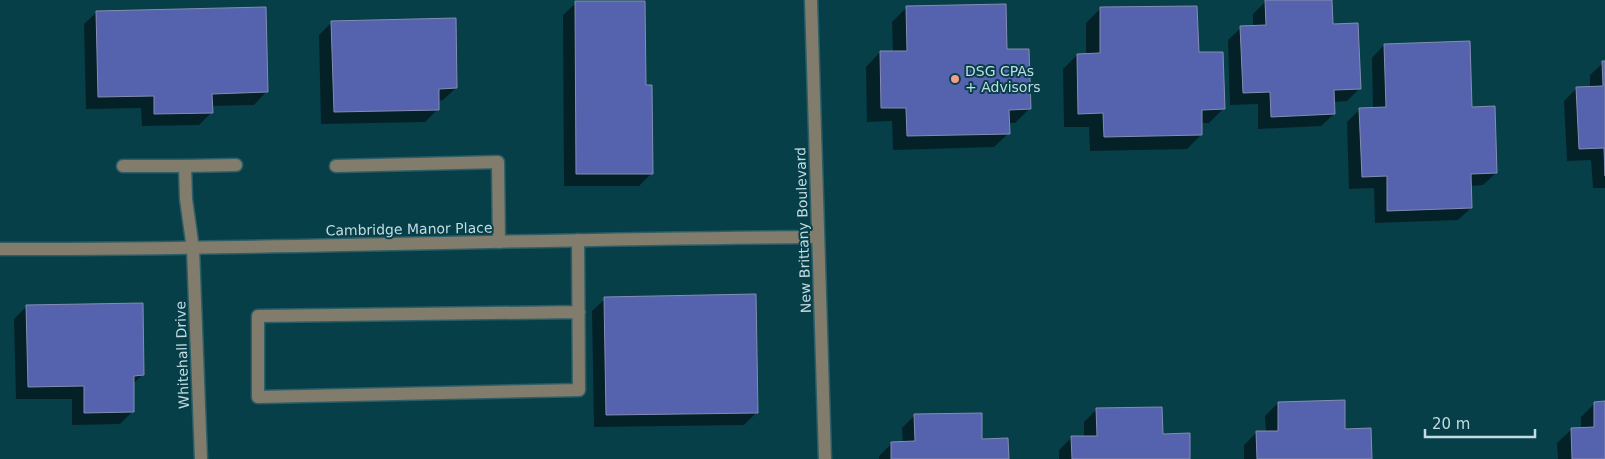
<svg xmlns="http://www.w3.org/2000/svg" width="1605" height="459" font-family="'DejaVu Sans',sans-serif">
	<rect width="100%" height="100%" fill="#073f49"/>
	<!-- shadow -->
	<g fill="#0007">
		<path d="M 1331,0 L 1332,25 L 1360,88 L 1347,101 L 1334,102 L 1334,114 L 1321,126 L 1258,129 L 1258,104 L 1230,105 L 1228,40 L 1241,28 L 1253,27 L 1253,14 L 1266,1 Z"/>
		<path d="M 576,3 L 644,86 L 651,174 L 639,186 L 564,186 L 563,15 Z"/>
		<path d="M 906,8 L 1005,51 L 1029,109 L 1015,123 L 1008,123 L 1009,133 L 994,147 L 893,150 L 892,121 L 867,122 L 866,67 L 880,52 L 893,52 L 892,22 Z"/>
		<path d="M 1100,9 L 1197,54 L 1223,109 L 1209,123 L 1201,123 L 1201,135 L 1187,149 L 1090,151 L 1089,127 L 1064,127 L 1063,69 L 1077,55 L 1086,55 L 1086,23 Z"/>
		<path d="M 97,12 L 266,92 L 254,105 L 211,106 L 211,113 L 199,125 L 142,126 L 141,108 L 86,109 L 84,24 Z"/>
		<path d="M 332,22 L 456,88 L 443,100 L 438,101 L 438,109 L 425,122 L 321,124 L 319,35 Z"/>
		<path d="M 1384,45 L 1471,108 L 1496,173 L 1483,185 L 1470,186 L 1471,208 L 1458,220 L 1375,223 L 1374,188 L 1349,189 L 1347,122 L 1360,109 L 1373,109 L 1372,58 Z"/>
		<path d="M 1603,63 L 1605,63 L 1605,188 L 1593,188 L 1591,160 L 1567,161 L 1564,101 L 1577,88 L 1590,88 L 1590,75 Z"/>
		<path d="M 605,299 L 757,412 L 744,425 L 594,427 L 592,311 Z"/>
		<path d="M 27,306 L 143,374 L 132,385 L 133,411 L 120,424 L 72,425 L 72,399 L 16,399 L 14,319 Z"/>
		<path d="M 1278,403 L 1344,430 L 1371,459 L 1244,459 L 1244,445 L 1257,432 L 1266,432 L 1265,416 Z"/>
		<path d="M 1595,403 L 1605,403 L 1605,459 L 1558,459 L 1557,443 L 1572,429 L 1581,429 L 1581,417 Z"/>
		<path d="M 1097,409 L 1189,459 L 1059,459 L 1059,450 L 1072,437 L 1084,437 L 1084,422 Z"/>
		<path d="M 915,415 L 981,440 L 1007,459 L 879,459 L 879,456 L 892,443 L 903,443 L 902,428 Z"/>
	</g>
	<!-- building -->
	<g fill="#5562ad" stroke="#848db2">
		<path d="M 1265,0 L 1332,0 L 1333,24 L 1358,23 L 1361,89 L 1334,90 L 1335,114 L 1271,117 L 1270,92 L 1243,93 L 1240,26 L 1266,25 Z"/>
		<path d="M 575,1 L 645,1 L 646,85 L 652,85 L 653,174 L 576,174 Z"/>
		<path d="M 1006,4 L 1007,49 L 1029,49 L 1031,109 L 1009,110 L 1010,134 L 907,136 L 906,108 L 881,108 L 880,51 L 907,51 L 906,6 Z"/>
		<path d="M 1197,6 L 1199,52 L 1223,52 L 1225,109 L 1202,110 L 1202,135 L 1104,137 L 1103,113 L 1078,114 L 1077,54 L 1100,53 L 1100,7 Z"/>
		<path d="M 266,7 L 268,92 L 212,94 L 213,113 L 154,114 L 154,96 L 98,97 L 96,11 Z"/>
		<path d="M 456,18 L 457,88 L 439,89 L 439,110 L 334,112 L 331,21 Z"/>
		<path d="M 1470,41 L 1472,107 L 1495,106 L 1497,173 L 1471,174 L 1472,208 L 1387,211 L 1387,176 L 1362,177 L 1359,108 L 1386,107 L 1384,44 Z"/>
		<path d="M 1602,61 L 1605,61 L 1605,176 L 1604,148 L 1579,149 L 1576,87 L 1603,86 Z"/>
		<path d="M 756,294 L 758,413 L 606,415 L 604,297 Z"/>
		<path d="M 143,303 L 144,375 L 134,376 L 134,412 L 84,413 L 84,386 L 28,387 L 26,305 Z"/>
		<path d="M 1345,400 L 1345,429 L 1371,428 L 1372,459 L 1257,459 L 1256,431 L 1278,431 L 1278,402 Z"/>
		<path d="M 1605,401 L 1605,459 L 1572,459 L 1571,428 L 1594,427 L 1594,402 Z"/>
		<path d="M 1162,407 L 1163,434 L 1190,433 L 1190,459 L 1072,459 L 1071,436 L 1097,436 L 1096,408 Z"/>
		<path d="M 982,413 L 982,439 L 1008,438 L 1009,459 L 891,459 L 891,442 L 915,441 L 914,414 Z"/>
	</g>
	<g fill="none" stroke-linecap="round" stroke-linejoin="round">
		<defs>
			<g id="minor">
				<path d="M 811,0 L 825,459"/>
				<path d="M 123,166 L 185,166 L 186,199 L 193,249 L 201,459"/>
				<path d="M 185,166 L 236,165"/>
				<path d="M 336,166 L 498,162 L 499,242"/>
				<path d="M 578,240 L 579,390 L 258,397 L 258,316 L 579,312"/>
				<path d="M 0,249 C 273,250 545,238 818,237"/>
			</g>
		</defs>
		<!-- minor casing -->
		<use href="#minor" stroke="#2d5e68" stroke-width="15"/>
		<!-- minor -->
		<use href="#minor" stroke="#817c6b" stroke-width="12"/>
	</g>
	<!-- markers -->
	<circle fill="#f49e8a" stroke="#073f49" stroke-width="2" cx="955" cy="79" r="5"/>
	<g text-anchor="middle" stroke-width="4" stroke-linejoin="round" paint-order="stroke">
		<!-- poi labels -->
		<g font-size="14" fill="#c3dce2" stroke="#073f49" text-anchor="start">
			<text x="965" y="76">DSG CPAs<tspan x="965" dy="16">+ Advisors</tspan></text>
		</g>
		<!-- street labels -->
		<g font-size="14" fill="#c3dce2" stroke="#073f49">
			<text transform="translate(409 229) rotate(-1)" y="5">Cambridge Manor Place</text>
			<text transform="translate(803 230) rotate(-92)" y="5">New Brittany Boulevard</text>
			<text transform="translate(182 355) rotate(-92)" y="5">Whitehall Drive</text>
		</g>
	</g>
	<!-- scale -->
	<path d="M1425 429v8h110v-8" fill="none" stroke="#c3dce2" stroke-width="2.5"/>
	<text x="1432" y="429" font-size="15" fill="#c3dce2" stroke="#073f49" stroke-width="4" paint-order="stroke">20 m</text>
</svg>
